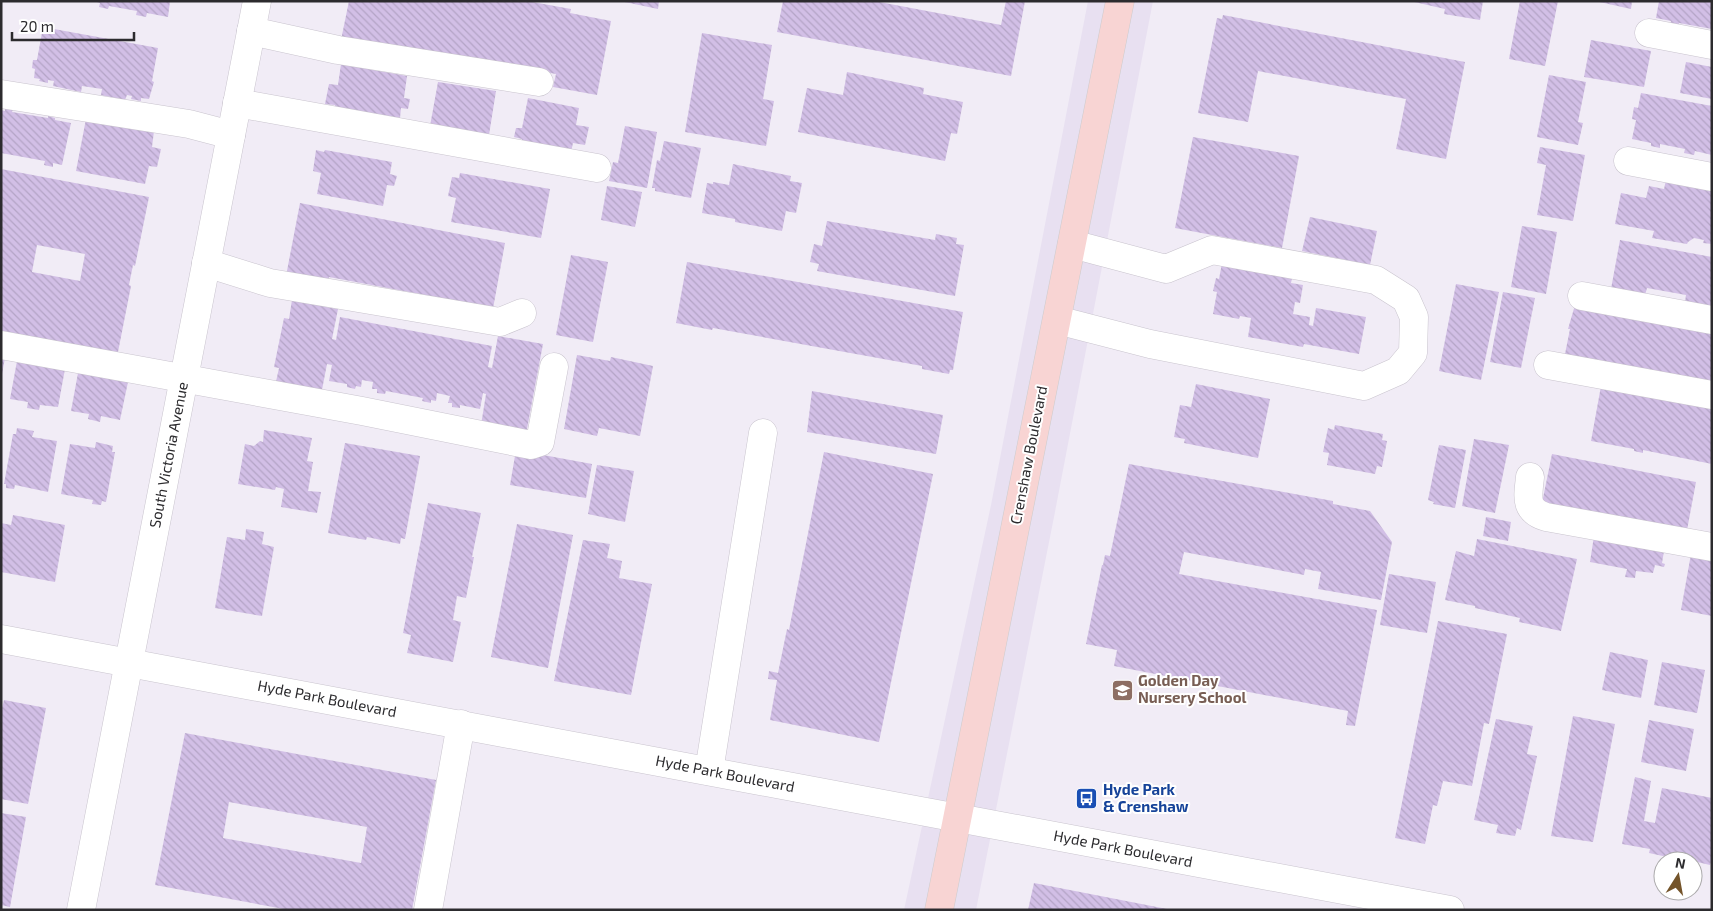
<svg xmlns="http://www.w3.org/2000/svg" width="1713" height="911" font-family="'Exo 2',sans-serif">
	<defs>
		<pattern id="building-back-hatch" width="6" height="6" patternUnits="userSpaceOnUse" patternTransform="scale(1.25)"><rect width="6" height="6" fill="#d2bfe6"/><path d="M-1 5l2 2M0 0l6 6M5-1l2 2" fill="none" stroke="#b4a4c6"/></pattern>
	</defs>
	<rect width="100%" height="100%" fill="#f1ecf6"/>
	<!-- built -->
	<path fill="#e8e0f1" d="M 1088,1 L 1153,1 L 1054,517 L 976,910 L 904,910 L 991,505 Z"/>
	<!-- building -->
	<g fill="url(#building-back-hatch)" fill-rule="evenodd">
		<path d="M 93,1 L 170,1 L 168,17 L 147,13 L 146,17 L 136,15 L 137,11 L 109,6 L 108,9 L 99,7 L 100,3 Z"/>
		<path d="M 349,1 L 527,1 L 571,9 L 570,13 L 611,21 L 597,95 L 553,87 L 556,74 L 407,47 L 406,52 L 341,40 Z"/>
		<path d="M 620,1 L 659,1 L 658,9 Z"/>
		<path d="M 783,1 L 874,1 L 1001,25 L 1006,1 L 1025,1 L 1011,76 L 777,32 Z"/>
		<path d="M 1410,1 L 1483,1 L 1480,20 L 1444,14 L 1445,9 Z"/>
		<path d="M 1520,1 L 1558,1 L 1545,66 L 1509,59 Z"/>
		<path d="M 1595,1 L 1632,1 L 1631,9 Z"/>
		<path d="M 1659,1 L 1712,1 L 1712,29 L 1679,23 L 1678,29 L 1670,27 L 1671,21 L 1656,18 Z"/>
		<path d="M 1223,15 L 1465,62 L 1446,159 L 1396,149 L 1406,99 L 1258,71 L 1248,122 L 1198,113 L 1217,18 L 1222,19 Z"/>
		<path d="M 43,27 L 158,48 L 152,81 L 154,82 L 149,99 L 141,98 L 141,101 L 131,99 L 132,96 L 127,95 L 125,100 L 101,95 L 102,89 L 82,86 L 81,92 L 53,86 L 54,81 L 48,80 L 48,83 L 39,81 L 40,79 L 34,78 L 35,69 L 32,68 L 33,60 L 37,60 Z"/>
		<path d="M 702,33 L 772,45 L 763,99 L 774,101 L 766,146 L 685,132 Z"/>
		<path d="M 1591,40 L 1651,51 L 1644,87 L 1584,77 Z"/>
		<path d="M 1686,62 L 1712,67 L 1712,99 L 1680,93 Z"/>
		<path d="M 341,64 L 407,76 L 404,98 L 410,99 L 408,109 L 401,108 L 400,118 L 335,107 L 335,105 L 325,104 L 329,84 L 338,85 Z"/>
		<path d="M 847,72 L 924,88 L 923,94 L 963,102 L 957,134 L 951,133 L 945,161 L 798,132 L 807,88 L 843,95 Z"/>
		<path d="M 1549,75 L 1586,82 L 1578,122 L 1583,123 L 1578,145 L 1537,137 Z"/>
		<path d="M 438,82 L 496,91 L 489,135 L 430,126 Z"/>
		<path d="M 1641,93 L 1712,106 L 1712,155 L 1695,151 L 1694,155 L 1684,153 L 1685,149 L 1660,144 L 1660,148 L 1651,146 L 1651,143 L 1632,139 L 1636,120 L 1632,119 L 1634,107 L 1638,108 Z"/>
		<path d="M 528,98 L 579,108 L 576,125 L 589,127 L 585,145 L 573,143 L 571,152 L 521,143 L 522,139 L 514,137 L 516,128 L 522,128 Z"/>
		<path d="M 5,109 L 13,109 L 12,112 L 48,118 L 48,116 L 55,118 L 55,120 L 71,123 L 62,165 L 53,163 L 53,167 L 44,165 L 45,161 L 1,153 L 1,110 L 5,111 Z"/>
		<path d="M 86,119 L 154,131 L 152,147 L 161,149 L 157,167 L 149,166 L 145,184 L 76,171 Z"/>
		<path d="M 625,126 L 657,132 L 647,188 L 609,181 L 613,162 L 618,163 Z"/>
		<path d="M 1193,137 L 1299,156 L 1282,248 L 1175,228 Z"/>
		<path d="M 664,141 L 701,148 L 691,198 L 655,191 L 655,188 L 652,188 L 657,160 L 660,161 Z"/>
		<path d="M 1540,147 L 1585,155 L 1573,221 L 1537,215 L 1546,165 L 1537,163 Z"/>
		<path d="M 316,150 L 324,152 L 325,150 L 392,162 L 390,174 L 397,176 L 394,186 L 387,185 L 383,206 L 317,194 L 321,173 L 313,171 Z"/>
		<path d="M 733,164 L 791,176 L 790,181 L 802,183 L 796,213 L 786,211 L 782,231 L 735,222 L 735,219 L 702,213 L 707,183 L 713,184 L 713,182 L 729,185 Z"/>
		<path d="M 1,169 L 149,197 L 135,266 L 133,265 L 129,285 L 131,286 L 117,357 L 1,335 ZM 37,245 L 85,254 L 80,281 L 32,272 Z"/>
		<path d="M 460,173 L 550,189 L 541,238 L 451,222 L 456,198 L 448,196 L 452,177 L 459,178 Z"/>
		<path d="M 1666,180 L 1712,188 L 1712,244 L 1703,243 L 1704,240 L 1694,238 L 1688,242 L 1687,244 L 1652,238 L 1654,231 L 1615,224 L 1621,193 L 1646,198 L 1649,186 L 1664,189 Z"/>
		<path d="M 607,186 L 642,192 L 635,227 L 601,220 Z"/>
		<path d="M 300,203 L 505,243 L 492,314 L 441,298 L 329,277 L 328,284 L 286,276 Z"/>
		<path d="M 1310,217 L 1377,231 L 1370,265 L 1302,251 Z"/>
		<path d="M 827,221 L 935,240 L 936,234 L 957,238 L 956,244 L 964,245 L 955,296 L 817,271 L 819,264 L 810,262 L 814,244 L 822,246 Z"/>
		<path d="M 1522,226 L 1557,232 L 1546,294 L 1511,287 Z"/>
		<path d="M 1620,240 L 1712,257 L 1712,308 L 1685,302 L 1686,295 L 1647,288 L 1645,295 L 1611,289 Z"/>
		<path d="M 571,255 L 608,262 L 593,342 L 556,335 Z"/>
		<path d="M 1223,258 L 1293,273 L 1291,283 L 1303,285 L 1300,303 L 1295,302 L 1293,314 L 1310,317 L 1309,325 L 1313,326 L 1316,308 L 1366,317 L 1359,354 L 1304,344 L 1303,347 L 1248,337 L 1251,318 L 1240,316 L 1239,319 L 1213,314 L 1217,292 L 1213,291 L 1216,278 L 1219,279 Z"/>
		<path d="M 687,262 L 963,312 L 953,370 L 950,370 L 949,374 L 922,369 L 922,366 L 713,328 L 712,330 L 676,323 Z"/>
		<path d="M 1456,284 L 1499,292 L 1481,380 L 1439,371 Z"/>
		<path d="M 1503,292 L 1535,298 L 1521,368 L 1490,362 Z"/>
		<path d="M 292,300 L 318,305 L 319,303 L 326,304 L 326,307 L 338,309 L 332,339 L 336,340 L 340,317 L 492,346 L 488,367 L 492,368 L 498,336 L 543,344 L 526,434 L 481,425 L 486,394 L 483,393 L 480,409 L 460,405 L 460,408 L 452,407 L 452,403 L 448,403 L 450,396 L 437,393 L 436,401 L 431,400 L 431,403 L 422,401 L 423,398 L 386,391 L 385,394 L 377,393 L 377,389 L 372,389 L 373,382 L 362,380 L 361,387 L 356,386 L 355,389 L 347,387 L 347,384 L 329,381 L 332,365 L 327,364 L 321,395 L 275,386 L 279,368 L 274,367 L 284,318 L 289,319 Z"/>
		<path d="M 1575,305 L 1712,331 L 1712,376 L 1710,386 L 1564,359 L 1570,329 L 1568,329 Z"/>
		<path d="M 577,355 L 610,361 L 611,357 L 653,366 L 640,436 L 599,428 L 597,436 L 564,429 Z"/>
		<path d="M 1,358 L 5,358 L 2,374 L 1,374 Z"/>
		<path d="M 17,361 L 65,369 L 58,407 L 40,405 L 39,410 L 27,408 L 28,402 L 10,399 Z"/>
		<path d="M 78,373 L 128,382 L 120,420 L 101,416 L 100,422 L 88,419 L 89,414 L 71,411 Z"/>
		<path d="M 1196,384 L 1270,399 L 1258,458 L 1184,443 L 1185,439 L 1174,437 L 1180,405 L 1191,407 Z"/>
		<path d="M 1601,386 L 1712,408 L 1712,464 L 1643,450 L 1643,453 L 1634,451 L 1634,449 L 1591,441 Z"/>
		<path d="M 812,391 L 943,415 L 936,454 L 807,432 Z"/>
		<path d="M 1335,425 L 1383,434 L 1382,440 L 1387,441 L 1382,467 L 1377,466 L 1375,474 L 1327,465 L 1329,453 L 1323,452 L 1328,428 L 1334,430 Z"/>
		<path d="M 17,428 L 34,431 L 32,437 L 57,441 L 48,492 L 15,485 L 14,489 L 6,488 L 6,484 L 4,484 L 13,434 L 16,434 Z"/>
		<path d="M 264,430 L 312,438 L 307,461 L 313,462 L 308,491 L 321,492 L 317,513 L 281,507 L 284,489 L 276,487 L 275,490 L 238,484 L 245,444 L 254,446 L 260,441 L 263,442 Z"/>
		<path d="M 1474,439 L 1509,445 L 1495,513 L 1462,506 Z"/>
		<path d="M 96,442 L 113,446 L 112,452 L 115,452 L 106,502 L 102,501 L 101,505 L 92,504 L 93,500 L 61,494 L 70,444 L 95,448 Z"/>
		<path d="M 345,443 L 420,456 L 405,539 L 401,538 L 400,544 L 367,537 L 366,540 L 328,533 Z"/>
		<path d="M 1439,445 L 1466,450 L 1455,508 L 1433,504 L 1434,502 L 1428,500 Z"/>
		<path d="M 516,450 L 592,464 L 586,498 L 510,485 Z"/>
		<path d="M 824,452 L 933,474 L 879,742 L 770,720 L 777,680 L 768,679 L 769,671 L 778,673 L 787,629 L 789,630 Z"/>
		<path d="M 1552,454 L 1696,482 L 1687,530 L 1542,503 Z"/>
		<path d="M 1129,464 L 1333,501 L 1333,504 L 1370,511 L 1392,542 L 1381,600 L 1318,589 L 1321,572 L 1305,569 L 1304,575 L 1184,552 L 1179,574 L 1377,610 L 1355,726 L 1346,725 L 1348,711 L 1114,666 L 1117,650 L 1086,644 L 1102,565 L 1103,565 L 1105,555 L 1110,556 Z"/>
		<path d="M 597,465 L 634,471 L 625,522 L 588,514 Z"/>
		<path d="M 428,503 L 481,513 L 472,557 L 474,557 L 466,598 L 457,596 L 453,620 L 461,622 L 453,662 L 407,653 L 411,635 L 403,633 Z"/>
		<path d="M 13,515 L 65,525 L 55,582 L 1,572 L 1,523 L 11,525 Z"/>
		<path d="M 1486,517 L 1511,522 L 1508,541 L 1483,536 Z"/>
		<path d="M 517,524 L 573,535 L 548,668 L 491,657 Z"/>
		<path d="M 246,529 L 264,532 L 262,544 L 274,547 L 262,616 L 215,608 L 227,537 L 245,540 Z"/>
		<path d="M 1594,536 L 1664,551 L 1662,563 L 1665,564 L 1664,567 L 1655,565 L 1653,573 L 1636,571 L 1635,578 L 1625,577 L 1627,569 L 1590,562 Z"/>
		<path d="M 1477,539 L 1577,559 L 1561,631 L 1519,622 L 1520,618 L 1475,608 L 1475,606 L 1445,600 L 1456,551 L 1474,556 Z"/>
		<path d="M 583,540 L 610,544 L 607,558 L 622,561 L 619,578 L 652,584 L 631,695 L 554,681 Z"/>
		<path d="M 1691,554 L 1712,558 L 1712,616 L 1681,610 Z"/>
		<path d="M 1389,574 L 1436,582 L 1427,633 L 1380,625 Z"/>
		<path d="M 1438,621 L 1507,634 L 1489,724 L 1484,723 L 1472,786 L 1443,781 L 1437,806 L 1433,805 L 1425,844 L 1395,838 Z"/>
		<path d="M 1610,652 L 1648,660 L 1641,698 L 1602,690 Z"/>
		<path d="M 1662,662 L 1705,670 L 1697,713 L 1654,705 Z"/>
		<path d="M 4,700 L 46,708 L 28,804 L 1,799 L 1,713 Z"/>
		<path d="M 1573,716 L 1615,724 L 1593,842 L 1551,836 Z"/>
		<path d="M 1496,719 L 1533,726 L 1527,754 L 1537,756 L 1521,830 L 1517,828 L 1515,836 L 1496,833 L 1498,825 L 1474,820 Z"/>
		<path d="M 1649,720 L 1694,729 L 1686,771 L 1641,762 Z"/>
		<path d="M 185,733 L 436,780 L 412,910 L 289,910 L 155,885 ZM 229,802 L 367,827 L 361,863 L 223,838 Z"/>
		<path d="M 1635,777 L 1651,781 L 1644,821 L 1655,823 L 1662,788 L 1712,798 L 1712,858 L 1710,865 L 1693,861 L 1671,861 L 1672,858 L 1649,853 L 1650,849 L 1622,844 Z"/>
		<path d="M 1,813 L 26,817 L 10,907 L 1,905 Z"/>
		<path d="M 1034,883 L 1167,909 L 1167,910 L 1028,910 Z"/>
	</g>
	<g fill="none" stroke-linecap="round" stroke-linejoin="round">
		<defs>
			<g id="minor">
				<path d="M 251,31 L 338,50 L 539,82"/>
				<path d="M 1649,33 L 1712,45"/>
				<path d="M 1,94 L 189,124 L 231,135"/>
				<path d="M 237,103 L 597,168"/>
				<path d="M 1628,161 L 1712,177"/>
				<path d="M 206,263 L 270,283 L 500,322 L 522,313"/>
				<path d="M 1582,296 L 1712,320"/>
				<path d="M 1057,320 L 1150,344 L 1364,386 L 1398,371 L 1413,353 L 1414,317 L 1406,299 L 1376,280 L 1212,250 L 1166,269 L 1072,244"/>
				<path d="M 1,345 L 362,411 L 531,445 L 540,442 L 554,367"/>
				<path d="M 1548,365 L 1712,395"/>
				<path d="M 1530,477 C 1528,497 1524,510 1546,517 L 1712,547"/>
				<path d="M 1,639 L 1450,910"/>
				<path d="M 709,771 L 763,433"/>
				<path d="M 81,910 L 257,1"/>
				<path d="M 428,910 L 461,724"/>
			</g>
			<path id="major" d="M 939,910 L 1120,1"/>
		</defs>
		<!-- minor casing -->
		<use href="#minor" stroke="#c9c4ce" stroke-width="29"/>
		<!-- major casing -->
		<use href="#major" stroke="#cccccd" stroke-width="29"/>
		<!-- minor -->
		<use href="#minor" stroke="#fff" stroke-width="28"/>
		<!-- major -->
		<use href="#major" stroke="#f8d4d3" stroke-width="28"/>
	</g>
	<!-- icons -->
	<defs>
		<symbol id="school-square" viewBox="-11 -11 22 22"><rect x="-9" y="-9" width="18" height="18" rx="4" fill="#8d6e63" stroke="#fff"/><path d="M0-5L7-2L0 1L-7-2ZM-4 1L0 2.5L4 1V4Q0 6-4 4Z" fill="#fff"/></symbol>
		<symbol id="bus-square" viewBox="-11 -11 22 22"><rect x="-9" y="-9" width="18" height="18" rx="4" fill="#1a4fb4" stroke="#fff"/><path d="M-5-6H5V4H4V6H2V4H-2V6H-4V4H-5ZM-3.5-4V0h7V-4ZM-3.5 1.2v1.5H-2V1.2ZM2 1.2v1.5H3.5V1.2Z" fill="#fff"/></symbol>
	</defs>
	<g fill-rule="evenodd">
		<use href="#school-square" x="1110" y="678" width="25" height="25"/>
		<use href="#bus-square" x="1074" y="786" width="25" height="25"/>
	</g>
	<g text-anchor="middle" stroke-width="4" stroke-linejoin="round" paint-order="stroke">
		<!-- street labels -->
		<g font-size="15" fill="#2c2b2e" stroke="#fff">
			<text transform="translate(169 455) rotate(-79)" y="5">South Victoria Avenue</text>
			<text transform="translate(1029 455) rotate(-79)" y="5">Crenshaw Boulevard</text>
			<text transform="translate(327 699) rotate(11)" y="5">Hyde Park Boulevard</text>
			<text transform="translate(725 774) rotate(11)" y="5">Hyde Park Boulevard</text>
			<text transform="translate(1123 849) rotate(11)" y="5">Hyde Park Boulevard</text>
		</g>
		<!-- education labels -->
		<g font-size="15" font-weight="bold" fill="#785e54" stroke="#fff" text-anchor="start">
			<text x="1138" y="686">Golden Day<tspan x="1138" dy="17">Nursery School</tspan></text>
		</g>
		<!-- transit labels -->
		<g font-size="15" font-weight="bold" fill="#164399" stroke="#fff" text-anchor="start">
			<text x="1103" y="795">Hyde Park<tspan x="1103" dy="17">&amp; Crenshaw</tspan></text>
		</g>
	</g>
	<!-- border -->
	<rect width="1713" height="911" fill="none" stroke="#2c2b2e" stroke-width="5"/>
	<!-- north arrow -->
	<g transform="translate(1678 876) rotate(11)"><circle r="24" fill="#ffffff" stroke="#abaaab"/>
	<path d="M0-4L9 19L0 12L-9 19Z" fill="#74542a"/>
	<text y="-8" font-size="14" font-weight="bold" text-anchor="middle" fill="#2c2b2e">N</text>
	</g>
	<!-- scale -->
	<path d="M12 32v8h122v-8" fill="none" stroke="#2c2b2e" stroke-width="2.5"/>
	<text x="20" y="32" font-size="15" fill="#2c2b2e" stroke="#ffffff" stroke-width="4" paint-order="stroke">20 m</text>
</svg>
